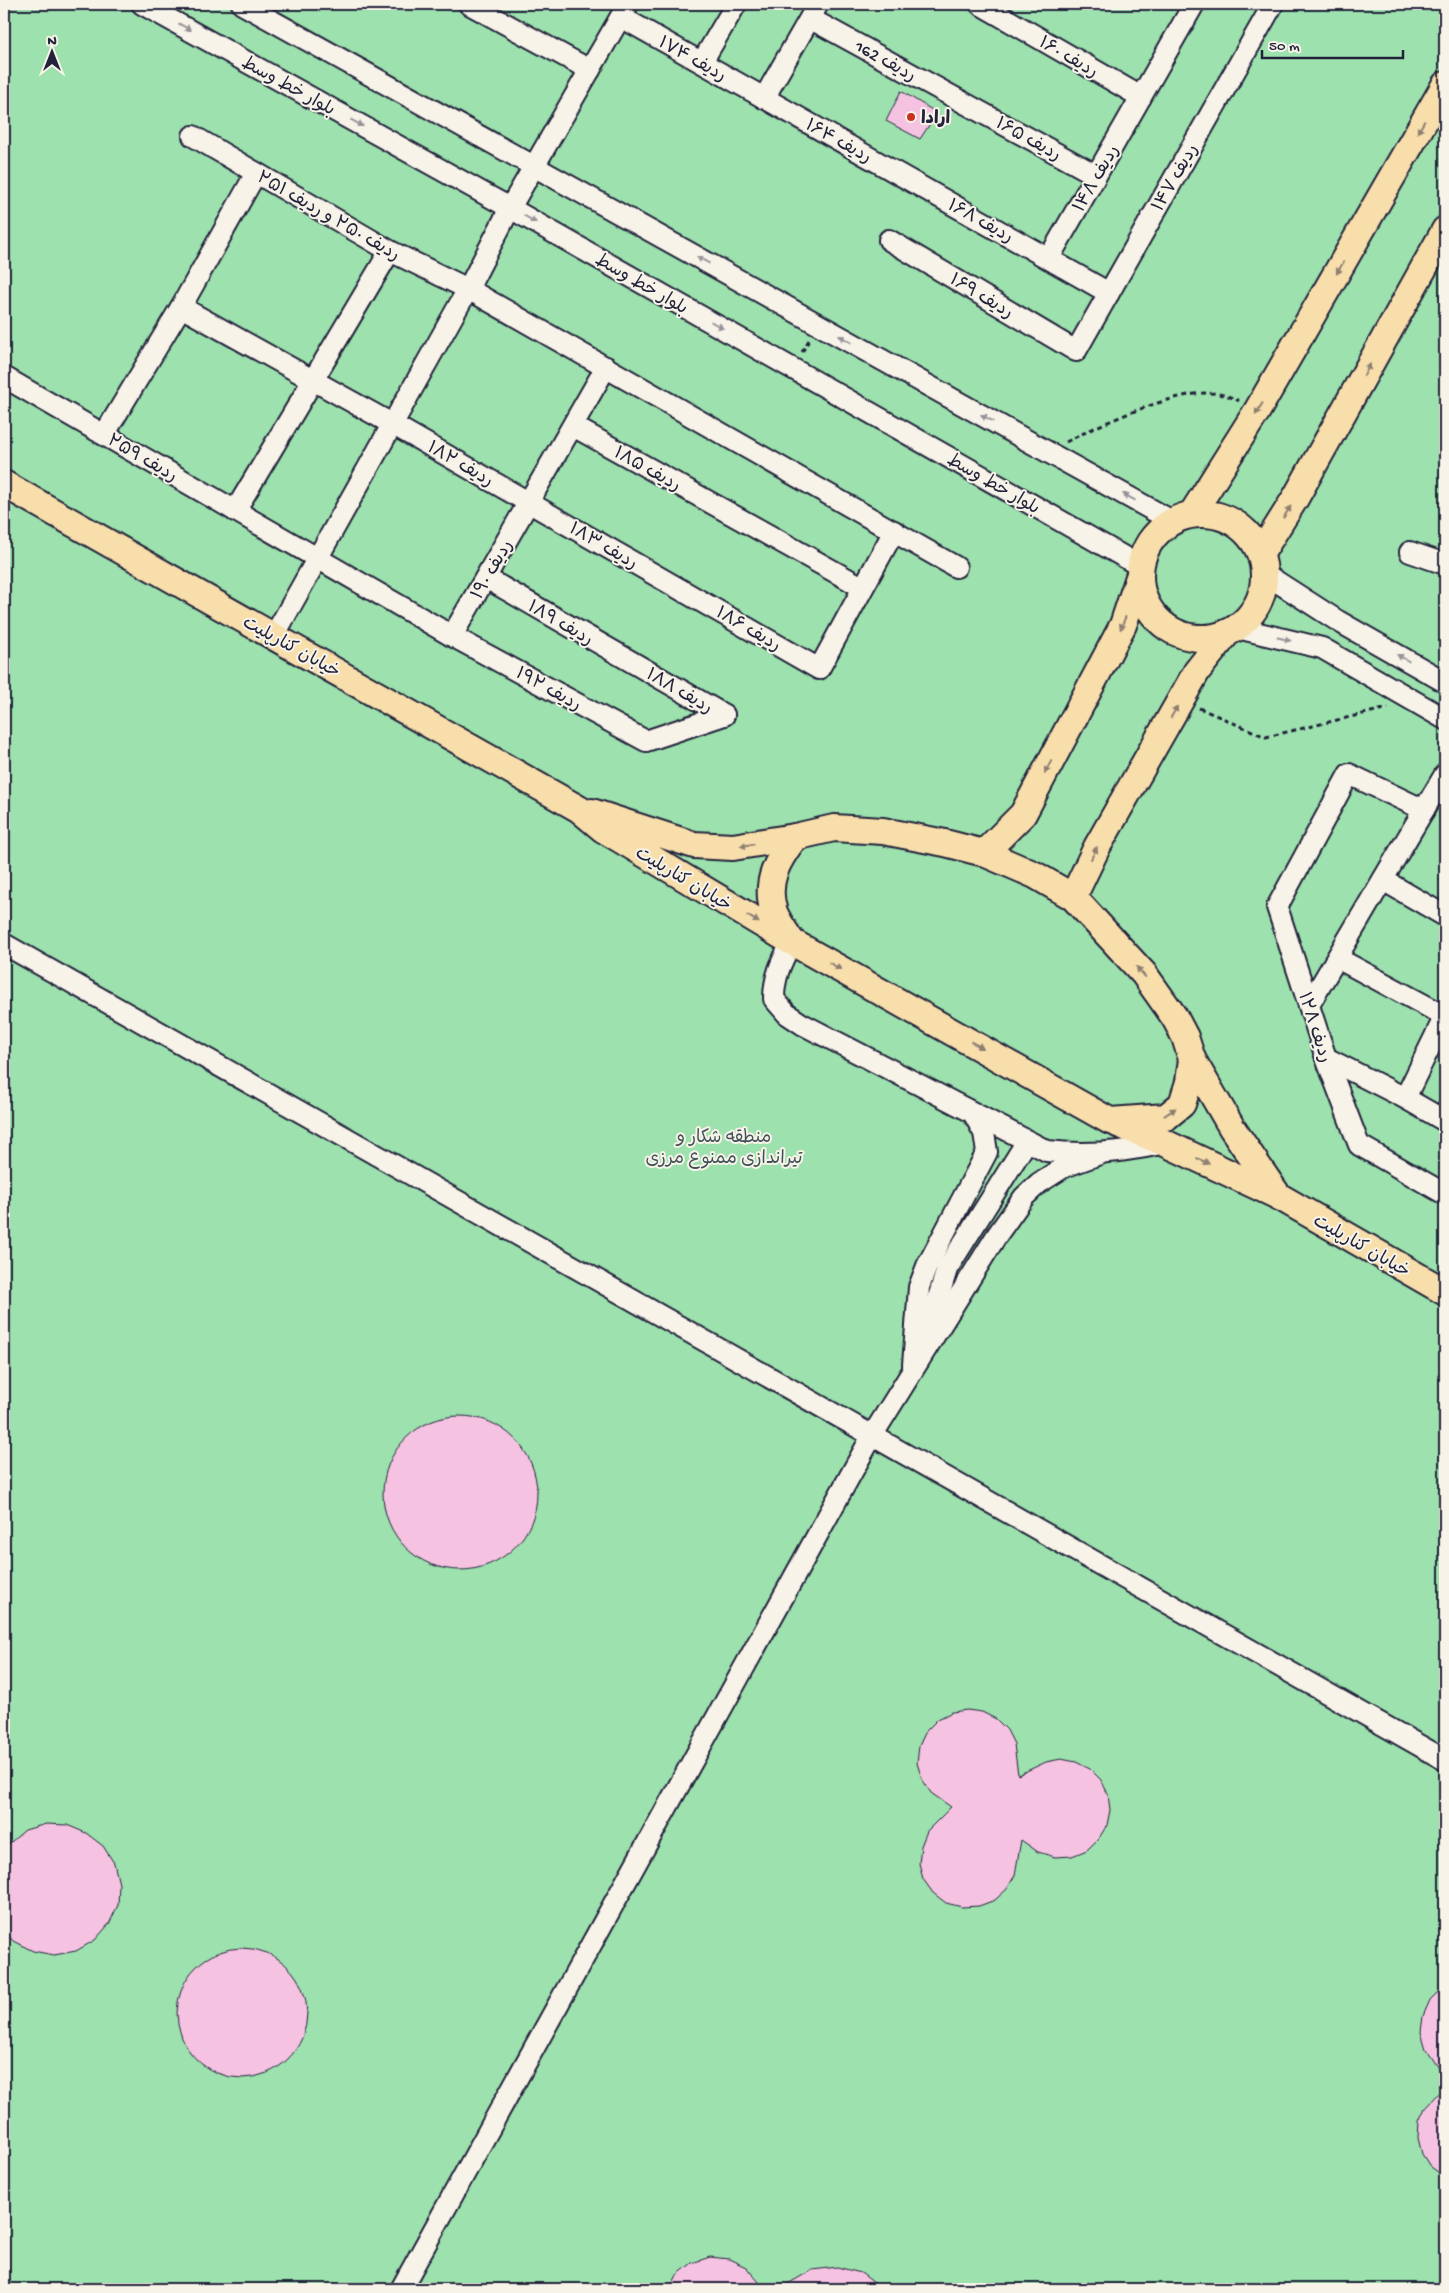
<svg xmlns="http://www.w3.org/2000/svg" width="1449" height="2293" font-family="'Gochi Hand','Playpen Sans Arabic',sans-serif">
	<rect width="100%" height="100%" fill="#f7f3e8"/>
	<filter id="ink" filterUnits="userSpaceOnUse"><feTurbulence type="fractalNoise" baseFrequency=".02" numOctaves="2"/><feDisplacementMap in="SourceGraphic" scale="10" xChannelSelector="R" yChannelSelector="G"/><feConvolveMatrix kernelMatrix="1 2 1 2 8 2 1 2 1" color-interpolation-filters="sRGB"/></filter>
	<g filter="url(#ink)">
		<!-- green -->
		<rect fill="#9ce1ae" stroke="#5f8274" x="4" y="4" width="1441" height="2285"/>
		<!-- building -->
		<g fill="#f5c2e1" stroke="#22223b">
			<path d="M 901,91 L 937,113 L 920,139 L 886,121 Z"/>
			<circle cx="460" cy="1493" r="77"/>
			<path d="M 967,1710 L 982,1712 L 996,1719 L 1007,1730 L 1014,1744 L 1018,1775 L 1046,1762 L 1061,1759 L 1076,1762 L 1090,1769 L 1101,1780 L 1108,1794 L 1110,1810 L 1107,1825 L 1099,1838 L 1087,1850 L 1072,1856 L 1055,1857 L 1038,1852 L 1021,1840 L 1015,1875 L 1007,1889 L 995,1900 L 979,1906 L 962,1907 L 946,1903 L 933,1893 L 923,1879 L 919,1863 L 921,1846 L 927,1831 L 951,1807 L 931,1793 L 922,1779 L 917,1763 L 919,1746 L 926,1731 L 938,1719 L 952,1712 Z"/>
			<path d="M 46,1824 L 67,1825 L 86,1833 L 103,1846 L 114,1863 L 119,1884 L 118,1905 L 109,1924 L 95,1940 L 76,1951 L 54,1955 L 33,1951 L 13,1941 L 4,1930 L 4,1848 L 25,1830 Z"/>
			<circle cx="242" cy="2013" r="65"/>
			<path d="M 1445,1985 L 1445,2077 L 1426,2049 L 1421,2032 L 1423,2016 L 1430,2000 Z"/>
			<path d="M 1445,2086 L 1445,2178 L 1431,2168 L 1422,2154 L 1418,2138 L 1419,2121 L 1426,2106 Z"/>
			<path d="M 710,2257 L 729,2259 L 746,2267 L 765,2289 L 670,2289 L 677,2275 L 692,2263 Z"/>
			<path d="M 837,2267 L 861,2273 L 882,2289 L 779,2289 L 812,2270 Z"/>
		</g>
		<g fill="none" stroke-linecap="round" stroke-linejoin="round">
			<defs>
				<g id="minor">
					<path d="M 142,4 L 510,208 L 1140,566"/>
					<path d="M 242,4 L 1172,521"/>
					<path d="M 469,4 L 590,70"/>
					<path d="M 980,4 L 1141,97"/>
					<path d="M 621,17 L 1109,293"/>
					<path d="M 811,19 L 1096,175"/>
					<path d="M 702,62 L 736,4"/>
					<path d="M 764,98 L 818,4"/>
					<path d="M 193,136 L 390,251 L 468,289 L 956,567"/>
					<path d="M 889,240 L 1076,351 L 1273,4"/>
					<path d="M 1049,258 L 1194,4"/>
					<path d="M 181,307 L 392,424 L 819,669 L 894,531"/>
					<path d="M 4,377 L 452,636 L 646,741 L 724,715"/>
					<path d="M 573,426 L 862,587"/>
					<path d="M 104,435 L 181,307 L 256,173"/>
					<path d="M 235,511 L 390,251"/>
					<path d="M 1410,552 L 1445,564"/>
					<path d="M 1265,574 L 1338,621 L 1445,682"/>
					<path d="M 486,578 L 724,715"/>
					<path d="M 1237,628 L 1322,648 L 1445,719"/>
					<path d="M 274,636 L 468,289 L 510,208 L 628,4"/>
					<path d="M 452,636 L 606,367"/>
					<path d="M 1424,810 L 1349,774 L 1277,907 L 1326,1058 L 1359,1145 L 1445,1194"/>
					<path d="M 1383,880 L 1445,916"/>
					<path d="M 792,942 C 781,962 774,977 774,999 L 787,1014 L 802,1024 L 1047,1151 C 1087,1156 1126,1152 1165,1143"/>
					<path d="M 4,944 L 1445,1760"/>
					<path d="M 1337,958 L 1445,1016"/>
					<path d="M 1309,1005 L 1445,774"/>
					<path d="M 1326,1058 L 1405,1098 L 1445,1121"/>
					<path d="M 1405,1098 L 1445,1016"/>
					<path d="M 929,1328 L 947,1269 L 1027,1141"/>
					<path d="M 913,1365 L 919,1287 L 927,1266 L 987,1152 L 984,1133 L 973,1113"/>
					<path d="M 401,2289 L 872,1436 L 997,1235 L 1024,1197 L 1039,1183 L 1064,1167 L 1102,1153"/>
				</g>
				<g id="major">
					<path d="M 4,484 L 579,809 L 603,829 L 792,942 L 1110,1121 L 1166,1117 L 1182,1104 L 1189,1082 L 1192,1059 L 1185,1037 L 1175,1018 L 1144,974 L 1073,897 L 1035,875 L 984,853 L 945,843 L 883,831 L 834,828 L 795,837 C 778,859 764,882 774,912 C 778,922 786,933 792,942"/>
					<circle cx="1202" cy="576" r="62"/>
					<path d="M 1192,514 L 1257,411 L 1445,85"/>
					<path d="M 1261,553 L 1296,497 L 1445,230"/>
					<path d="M 592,812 L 694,845 L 733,847 L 795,837"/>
					<path d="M 984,853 L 1023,814 L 1123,625 L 1139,577"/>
					<path d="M 1073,897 L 1097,847 L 1197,671 L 1227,633"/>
					<path d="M 1192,1059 L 1232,1128 L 1279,1197"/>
					<path d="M 1118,1124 L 1165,1143 L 1280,1197 L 1445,1292"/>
				</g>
			</defs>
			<!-- minor casing -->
			<use href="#minor" stroke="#22223b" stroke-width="24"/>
			<!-- major casing -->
			<use href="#major" stroke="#22223b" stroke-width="30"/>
			<!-- path -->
			<g stroke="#22223b" stroke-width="3" stroke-dasharray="5 4" stroke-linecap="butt">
				<path d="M 802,352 L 809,340"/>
				<path d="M 1066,442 C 1100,424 1172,392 1210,393 C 1219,393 1232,397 1239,401"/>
				<path d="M 1199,708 L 1266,737 L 1388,708"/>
			</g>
			<!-- minor -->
			<use href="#minor" stroke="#f7f3e8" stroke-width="20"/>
			<!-- major -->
			<use href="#major" stroke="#f8deab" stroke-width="26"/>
		</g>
		<!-- one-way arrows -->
		<defs><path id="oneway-solid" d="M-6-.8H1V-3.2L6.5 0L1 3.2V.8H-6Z" transform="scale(1.25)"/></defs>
		<g fill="#97959a">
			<use href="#oneway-solid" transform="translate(185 27) rotate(29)"/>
			<use href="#oneway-solid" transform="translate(357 123) rotate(29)"/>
			<use href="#oneway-solid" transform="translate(530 219) rotate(30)"/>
			<use href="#oneway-solid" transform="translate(703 260) rotate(-151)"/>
			<use href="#oneway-solid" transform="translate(717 325) rotate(30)"/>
			<use href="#oneway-solid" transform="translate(845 339) rotate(-151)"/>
			<use href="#oneway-solid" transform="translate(987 418) rotate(-151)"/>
			<use href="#oneway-solid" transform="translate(1129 497) rotate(-151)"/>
			<use href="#oneway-solid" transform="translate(1284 639) rotate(14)"/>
			<use href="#oneway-solid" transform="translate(1403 658) rotate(-150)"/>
		</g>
		<g fill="#8d8073">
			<use href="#oneway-solid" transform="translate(1421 127) rotate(120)"/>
			<use href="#oneway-solid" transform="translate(1340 268) rotate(120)"/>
			<use href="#oneway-solid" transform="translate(1367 370) rotate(-61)"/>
			<use href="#oneway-solid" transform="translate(1259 409) rotate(121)"/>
			<use href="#oneway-solid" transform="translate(1287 512) rotate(-58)"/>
			<use href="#oneway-solid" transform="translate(1123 623) rotate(112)"/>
			<use href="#oneway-solid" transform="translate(1174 712) rotate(-61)"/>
			<use href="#oneway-solid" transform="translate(1048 767) rotate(118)"/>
			<use href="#oneway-solid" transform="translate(747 845) rotate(171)"/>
			<use href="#oneway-solid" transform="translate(1094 853) rotate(-64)"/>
			<use href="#oneway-solid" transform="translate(753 919) rotate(31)"/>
			<use href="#oneway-solid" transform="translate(835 966) rotate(29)"/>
			<use href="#oneway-solid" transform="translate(1141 972) rotate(-131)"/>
			<use href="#oneway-solid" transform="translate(977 1045) rotate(29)"/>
			<use href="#oneway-solid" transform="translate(1170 1112) rotate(-34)"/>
			<use href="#oneway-solid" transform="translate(1203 1161) rotate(25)"/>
		</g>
	</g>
	<!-- markers -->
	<circle fill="#c8321e" stroke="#f7f3e8" stroke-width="2" cx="911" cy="117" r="5"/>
	<g text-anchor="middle" stroke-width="4" stroke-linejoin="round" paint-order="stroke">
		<!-- street labels -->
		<g font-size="18" fill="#22223b" stroke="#f7f3e8">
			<text transform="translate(1069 56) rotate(30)" y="6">ردیف ۱۶۰</text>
			<text transform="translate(693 58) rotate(29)" y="6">ردیف ۱۷۴</text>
			<text transform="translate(886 60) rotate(29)" y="6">ردیف 162</text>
			<text transform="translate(289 85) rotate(29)" y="6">بلوار خط وسط</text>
			<text transform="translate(1029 138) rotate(29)" y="6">ردیف ۱۶۵</text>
			<text transform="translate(839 140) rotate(29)" y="6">ردیف ۱۶۴</text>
			<text transform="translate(1174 177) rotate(-60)" y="6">ردیف ۱۴۷</text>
			<text transform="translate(1095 178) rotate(-60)" y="6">ردیف ۱۴۸</text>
			<text transform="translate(329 215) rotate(30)" y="6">ردیف ۲۵۰ و ردیف ۲۵۱</text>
			<text transform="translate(981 220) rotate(29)" y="6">ردیف ۱۶۸</text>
			<text transform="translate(642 283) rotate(30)" y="6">بلوار خط وسط</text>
			<text transform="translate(982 295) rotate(31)" y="6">ردیف ۱۶۹</text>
			<text transform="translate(143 457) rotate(30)" y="6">ردیف ۲۵۹</text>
			<text transform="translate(461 463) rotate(30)" y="6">ردیف ۱۸۲</text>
			<text transform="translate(648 468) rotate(29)" y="6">ردیف ۱۸۵</text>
			<text transform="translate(994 483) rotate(30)" y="6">بلوار خط وسط</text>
			<text transform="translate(604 545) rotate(30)" y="6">ردیف ۱۸۳</text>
			<text transform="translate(491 569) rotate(-60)" y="6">ردیف ۱۹۰</text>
			<text transform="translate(561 622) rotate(30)" y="6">ردیف ۱۸۹</text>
			<text transform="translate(749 628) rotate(30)" y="6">ردیف ۱۸۶</text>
			<text transform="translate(292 646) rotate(29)" y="6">خیابان کنارپلیت</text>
			<text transform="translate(549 688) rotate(29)" y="6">ردیف ۱۹۲</text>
			<text transform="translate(680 690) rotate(30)" y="6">ردیف ۱۸۸</text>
			<text transform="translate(684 878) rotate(31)" y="6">خیابان کنارپلیت</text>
			<text transform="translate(1316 1027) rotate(72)" y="6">ردیف ۱۲۸</text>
			<text transform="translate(1362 1245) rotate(30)" y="6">خیابان کنارپلیت</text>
		</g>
		<!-- poi labels -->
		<g font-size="18" font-weight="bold" fill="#22223b" stroke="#f7f3e8" text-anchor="start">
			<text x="921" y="123">ارادا</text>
		</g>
		<!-- park labels -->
		<g font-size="18" fill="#405258" stroke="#f7f3e8">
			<text x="724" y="1142">منطقه شکار و<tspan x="724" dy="21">تیراندازی ممنوع مرزی</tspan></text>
		</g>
	</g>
	<!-- margin -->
	<rect width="1449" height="2293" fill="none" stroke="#f7f3e8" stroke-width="20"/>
	<rect x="10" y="10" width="1429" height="2273" fill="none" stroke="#22223b" stroke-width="2" filter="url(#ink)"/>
	<!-- north arrow -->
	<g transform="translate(52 52)" stroke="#f7f3e8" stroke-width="4" paint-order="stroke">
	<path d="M0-4L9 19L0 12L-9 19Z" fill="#22223b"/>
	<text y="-8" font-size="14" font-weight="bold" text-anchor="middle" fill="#22223b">N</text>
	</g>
	<!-- scale -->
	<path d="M1262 50v8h141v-8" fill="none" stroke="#22223b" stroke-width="2.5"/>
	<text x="1269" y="50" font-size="15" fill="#22223b" stroke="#f7f3e8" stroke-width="4" paint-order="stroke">50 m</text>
</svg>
